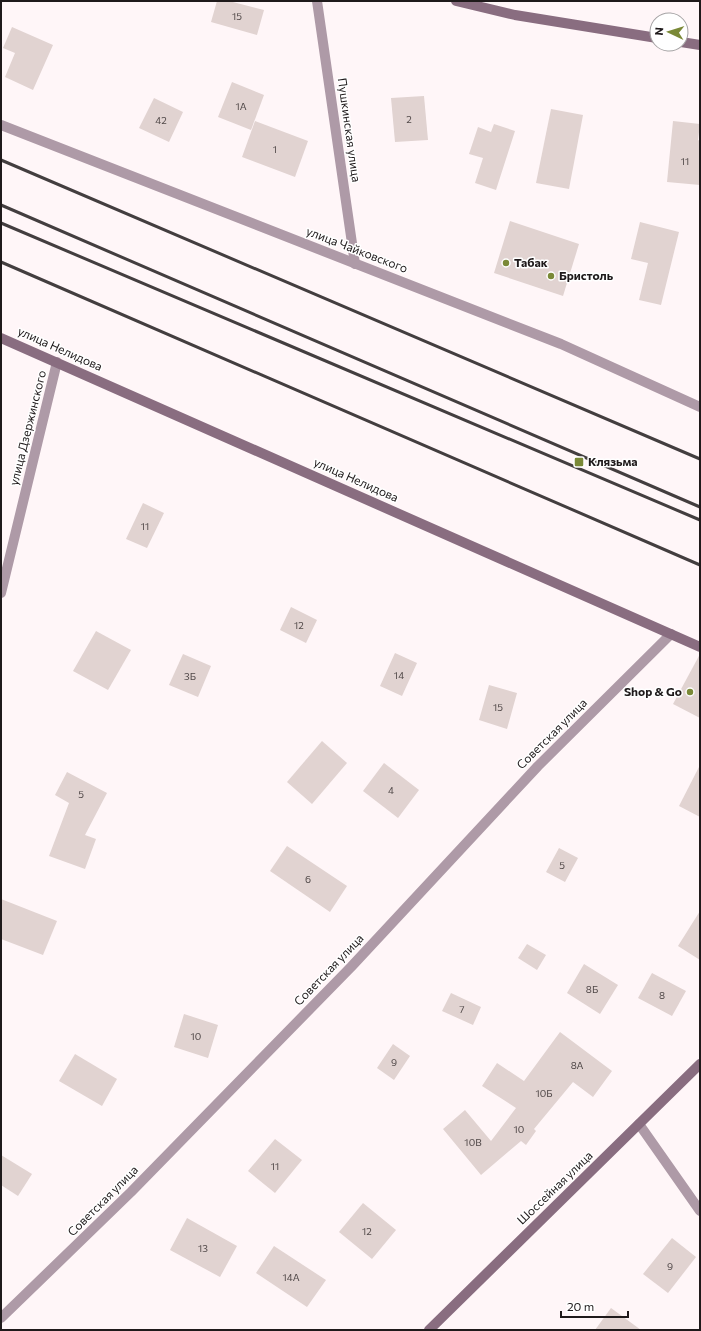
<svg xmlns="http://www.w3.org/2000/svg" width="701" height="1331" font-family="Commissioner,sans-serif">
	<rect width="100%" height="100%" fill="#fff6f8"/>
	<!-- building -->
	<g fill="#e1d3d1">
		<path d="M 217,1 L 229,1 L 264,10 L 257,35 L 211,22 Z"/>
		<path d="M 12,27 L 53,45 L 33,90 L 5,77 L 15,53 L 3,48 Z"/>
		<path d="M 232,82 L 264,95 L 251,130 L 218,117 Z"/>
		<path d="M 424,96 L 428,140 L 395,142 L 391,98 Z"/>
		<path d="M 154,98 L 183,112 L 169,142 L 139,128 Z"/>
		<path d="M 551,109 L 583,115 L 569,189 L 536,183 Z"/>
		<path d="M 255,121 L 308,141 L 295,177 L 242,157 Z"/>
		<path d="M 673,121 L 700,124 L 698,140 L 700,141 L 700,185 L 667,182 Z"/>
		<path d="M 494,124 L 515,131 L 496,190 L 475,183 L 483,158 L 469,154 L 478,127 L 491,132 Z"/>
		<path d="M 510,221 L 579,244 L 563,296 L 494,273 Z"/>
		<path d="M 640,222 L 679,232 L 661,305 L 639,300 L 648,263 L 631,259 Z"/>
		<path d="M 143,503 L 164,513 L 147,548 L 126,539 Z"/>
		<path d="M 291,607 L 317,620 L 306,643 L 280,630 Z"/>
		<path d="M 96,631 L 131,650 L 108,690 L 73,671 Z"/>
		<path d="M 395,653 L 417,663 L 402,696 L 380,686 Z"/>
		<path d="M 183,654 L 211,666 L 198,697 L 169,685 Z"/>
		<path d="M 700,654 L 700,718 L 673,704 Z"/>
		<path d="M 489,685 L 517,693 L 507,729 L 479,720 Z"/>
		<path d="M 322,741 L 347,763 L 312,804 L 287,782 Z"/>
		<path d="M 384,763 L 419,790 L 398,818 L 363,791 Z"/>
		<path d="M 700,765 L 700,817 L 679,806 Z"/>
		<path d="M 67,772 L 107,793 L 85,835 L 96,839 L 85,869 L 49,856 L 69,803 L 55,795 Z"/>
		<path d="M 287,846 L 347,886 L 330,912 L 270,871 Z"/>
		<path d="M 559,848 L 578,858 L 565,882 L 546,872 Z"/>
		<path d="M 1,899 L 57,921 L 43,955 L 1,939 Z"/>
		<path d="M 700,911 L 700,960 L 678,946 Z"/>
		<path d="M 527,944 L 546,955 L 537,970 L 518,958 Z"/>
		<path d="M 584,964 L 618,985 L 600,1014 L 567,993 Z"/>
		<path d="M 652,973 L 686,991 L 672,1016 L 638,998 Z"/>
		<path d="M 451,993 L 481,1007 L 473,1025 L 442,1011 Z"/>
		<path d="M 184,1014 L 218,1025 L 208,1058 L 174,1047 Z"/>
		<path d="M 560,1032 L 612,1071 L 593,1097 L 573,1082 L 534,1129 L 536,1131 L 526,1145 L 521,1141 L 481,1175 L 443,1129 L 465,1110 L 491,1141 L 516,1108 L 482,1086 L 497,1063 L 524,1081 Z"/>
		<path d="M 393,1044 L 410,1056 L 394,1080 L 377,1068 Z"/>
		<path d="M 75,1054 L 117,1079 L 102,1106 L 59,1081 Z"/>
		<path d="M 275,1139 L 302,1160 L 275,1193 L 248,1171 Z"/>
		<path d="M 1,1155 L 32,1174 L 18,1196 L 1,1185 Z"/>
		<path d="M 363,1203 L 396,1230 L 372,1259 L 339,1232 Z"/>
		<path d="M 187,1218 L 237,1246 L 220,1277 L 170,1250 Z"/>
		<path d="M 672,1238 L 696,1257 L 668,1293 L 643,1274 Z"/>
		<path d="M 274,1246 L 326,1280 L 307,1307 L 256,1273 Z"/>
		<path d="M 611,1308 L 641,1330 L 595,1330 Z"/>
	</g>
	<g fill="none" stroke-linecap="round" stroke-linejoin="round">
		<!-- street -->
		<g stroke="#ae9aa7" stroke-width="10">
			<path d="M 317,1 L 355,264"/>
			<path d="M 1,125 L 561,344 L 700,407"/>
			<path d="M 1,593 L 57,362"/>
			<path d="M 639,1124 L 700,1211"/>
			<path d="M 1,1318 L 131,1192 L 351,967 L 538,766 L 671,634"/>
		</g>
		<!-- secondary -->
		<g stroke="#896d80" stroke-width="10">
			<path d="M 456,1 L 515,15 L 657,38"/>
			<path d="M 681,42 L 700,45"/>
			<path d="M 1,338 L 700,647"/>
			<path d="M 429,1330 L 700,1064"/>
		</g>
		<!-- rail -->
		<g stroke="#433e3f" stroke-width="3">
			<path d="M 1,160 L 700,459"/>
			<path d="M 1,205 L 700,507"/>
			<path d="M 1,223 L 700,520"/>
			<path d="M 1,262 L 700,565"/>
		</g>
	</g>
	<!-- markers -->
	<g fill="#7a8937" stroke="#fff" stroke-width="1.5">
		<circle cx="506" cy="263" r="4"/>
		<circle cx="551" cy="276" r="4"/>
		<rect x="574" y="457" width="10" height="10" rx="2"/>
		<circle cx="690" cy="692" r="4"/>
	</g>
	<g text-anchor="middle" stroke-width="3" stroke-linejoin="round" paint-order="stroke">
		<!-- number labels -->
		<g font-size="10" fill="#504848">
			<text x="237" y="20">15</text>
			<text x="241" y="110">1А</text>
			<text x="409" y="123">2</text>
			<text x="161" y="124">42</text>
			<text x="275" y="153">1</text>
			<text x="685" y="165">11</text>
			<text x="145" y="530">11</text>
			<text x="299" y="629">12</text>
			<text x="399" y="679">14</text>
			<text x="190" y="680">3Б</text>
			<text x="498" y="711">15</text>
			<text x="391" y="794">4</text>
			<text x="81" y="798">5</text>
			<text x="562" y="869">5</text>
			<text x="308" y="883">6</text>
			<text x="592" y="993">8Б</text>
			<text x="662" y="999">8</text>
			<text x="462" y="1013">7</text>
			<text x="196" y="1040">10</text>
			<text x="394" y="1066">9</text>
			<text x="577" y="1069">8А</text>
			<text x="544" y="1097">10Б</text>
			<text x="519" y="1133">10</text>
			<text x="473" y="1146">10В</text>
			<text x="275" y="1170">11</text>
			<text x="367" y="1235">12</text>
			<text x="203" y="1252">13</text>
			<text x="670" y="1270">9</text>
			<text x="291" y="1281">14А</text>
		</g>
		<!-- street labels -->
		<g font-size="12" fill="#1f1a1b" stroke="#fff">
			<text transform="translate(349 130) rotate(82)" y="4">Пушкинская улица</text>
			<text transform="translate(357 250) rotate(21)" y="4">улица Чайковского</text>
			<text transform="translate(60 349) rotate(24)" y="4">улица Нелидова</text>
			<text transform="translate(28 428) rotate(-76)" y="4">улица Дзержинского</text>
			<text transform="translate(356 480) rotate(24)" y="4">улица Нелидова</text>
			<text transform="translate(552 734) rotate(-45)" y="4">Советская улица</text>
			<text transform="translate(329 970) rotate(-46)" y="4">Советская улица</text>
			<text transform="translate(555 1188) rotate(-44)" y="4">Шоссейная улица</text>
			<text transform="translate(103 1201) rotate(-45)" y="4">Советская улица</text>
		</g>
		<!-- poi labels -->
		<g font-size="12" font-weight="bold" fill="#1f1a1b" stroke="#fff" text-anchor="start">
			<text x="514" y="267">Табак</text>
			<text x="559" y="280">Бристоль</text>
			<text x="588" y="466">Клязьма</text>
			<text x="682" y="696" text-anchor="end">Shop &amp; Go</text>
		</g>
	</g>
	<!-- border -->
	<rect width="701" height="1331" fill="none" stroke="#1f1a1b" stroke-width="4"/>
	<!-- north arrow -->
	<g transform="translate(669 32) rotate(274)"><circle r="19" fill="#ffffff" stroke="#a5a3a4"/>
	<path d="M0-3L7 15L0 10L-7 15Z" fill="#7a8937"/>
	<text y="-6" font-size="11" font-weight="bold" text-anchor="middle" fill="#1f1a1b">N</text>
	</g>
	<!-- scale -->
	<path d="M561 1311v6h67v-6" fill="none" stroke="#1f1a1b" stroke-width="2"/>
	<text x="567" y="1311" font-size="12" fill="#1f1a1b" stroke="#ffffff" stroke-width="3" paint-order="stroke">20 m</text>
</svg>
